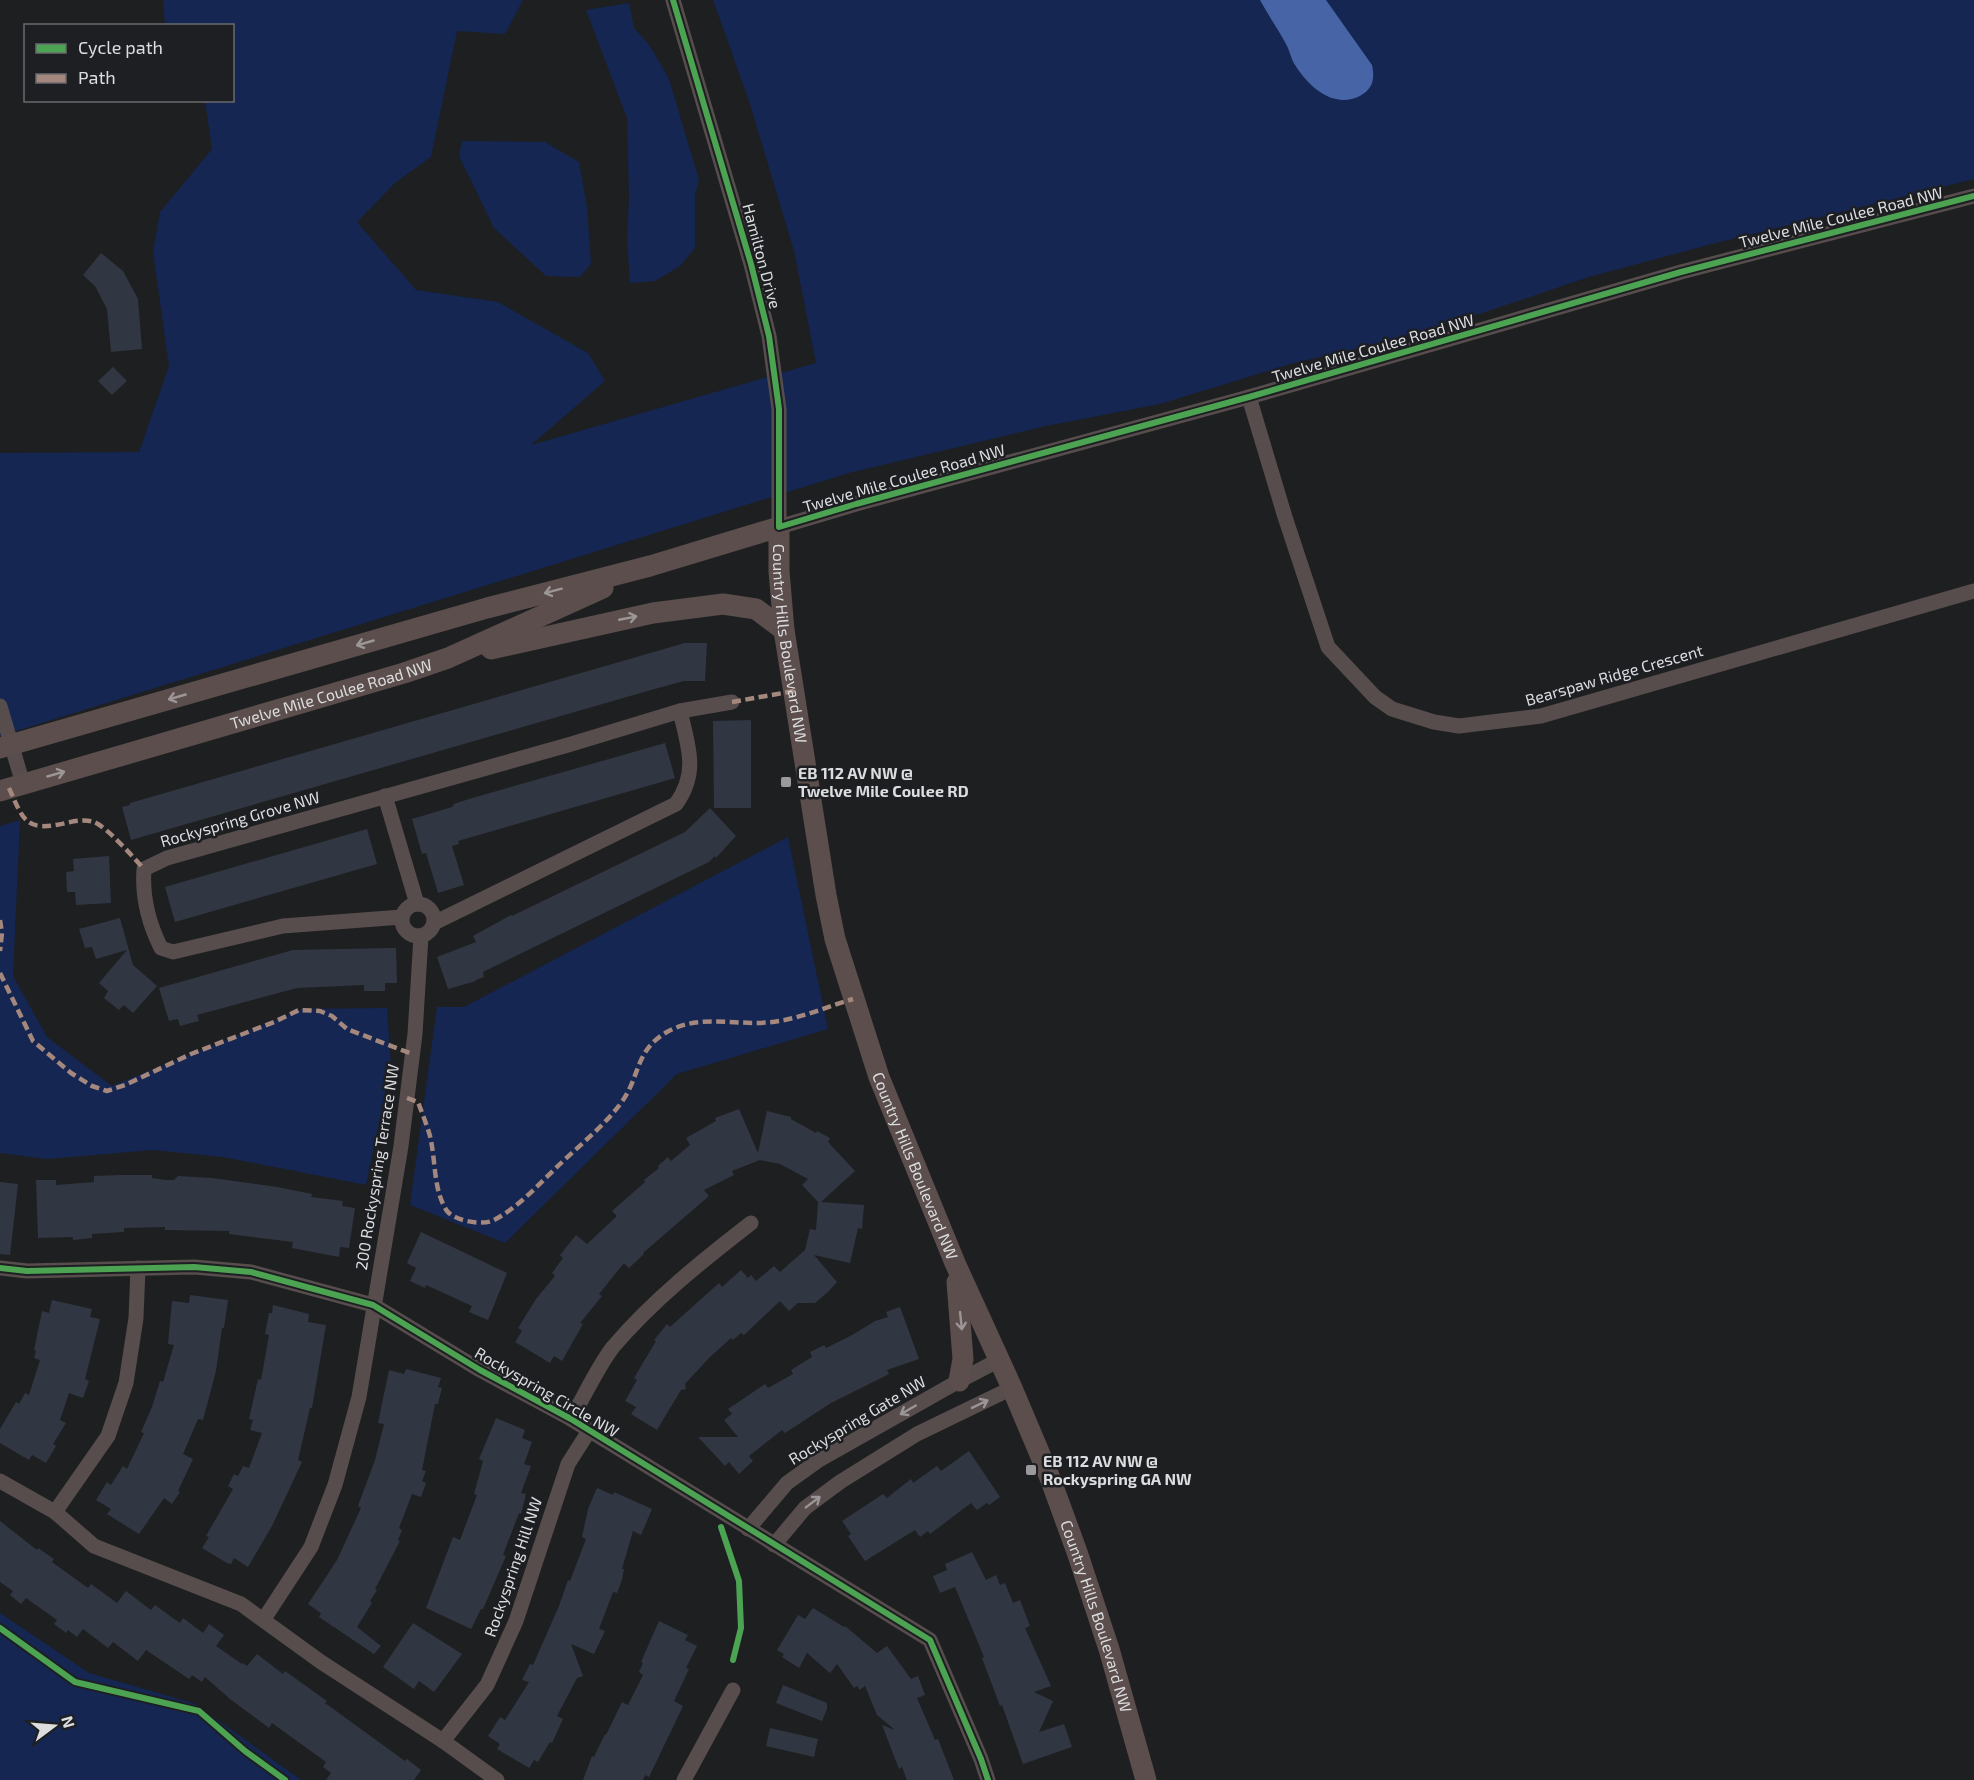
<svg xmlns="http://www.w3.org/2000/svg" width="1974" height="1780" font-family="'Exo 2',sans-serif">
	<rect width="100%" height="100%" fill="#1e1f21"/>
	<!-- green -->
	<g fill="#142651">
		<path d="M 163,0 L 523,0 L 505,34 L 457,31 L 431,157 L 396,182 L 357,222 L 416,290 L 498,302 L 588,353 L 605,381 L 531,445 L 816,363 L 794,251 L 749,101 L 713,0 L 1974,0 L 1974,179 L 1708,245 L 1589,277 L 1485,312 L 1372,345 L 1294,363 L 1160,404 L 1046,426 L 849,473 L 0,736 L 0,453 L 139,452 L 169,366 L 153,252 L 160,212 L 212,149 L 205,101 L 232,100 L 232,26 L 165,25 Z"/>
		<path d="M 629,3 L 634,28 L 650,46 L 669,79 L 699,180 L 695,196 L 695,248 L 680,266 L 655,281 L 630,283 L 627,239 L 629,198 L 627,118 L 586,10 Z"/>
		<path d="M 462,141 L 545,142 L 579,162 L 587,207 L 591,264 L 580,277 L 546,276 L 494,228 L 459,156 Z"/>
		<path d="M 20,820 L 13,976 L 47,1037 L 112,1086 L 302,1009 L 387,1008 L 391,1065 L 366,1185 L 223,1157 L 153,1150 L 47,1159 L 0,1153 L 0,826 Z"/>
		<path d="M 788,837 L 828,1029 L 677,1074 L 505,1243 L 410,1205 L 437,1007 L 464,1007 Z"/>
		<path d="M 0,1613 L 89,1673 L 196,1704 L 301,1780 L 0,1780 Z"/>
	</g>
	<!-- water -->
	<path fill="#4664a6" d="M 1260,0 L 1326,0 L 1372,65 C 1375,79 1373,89 1360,96 C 1333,109 1309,87 1295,65 C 1291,59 1290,51 1286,44 C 1278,29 1268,15 1260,0 Z"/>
	<!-- building -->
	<g fill="#313643">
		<path d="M 101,253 L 123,271 L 138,299 L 142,349 L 111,352 L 107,309 L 95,286 L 83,275 Z"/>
		<path d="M 113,367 L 127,381 L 112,395 L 98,381 Z"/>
		<path d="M 685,643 L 707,643 L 705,681 L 684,681 L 651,690 L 131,840 L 122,807 L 130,805 L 130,803 Z"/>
		<path d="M 751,720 L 751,808 L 714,808 L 713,721 Z"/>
		<path d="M 665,743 L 675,778 L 458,841 L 459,844 L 452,846 L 464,885 L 438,893 L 426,853 L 422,854 L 412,819 L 452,807 L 454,804 L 469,799 Z"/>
		<path d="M 710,808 L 736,836 L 716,858 L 715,856 L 709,862 L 483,972 L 484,977 L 476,980 L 476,981 L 448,989 L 437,957 L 476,942 L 473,936 L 511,915 L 512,916 L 685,832 Z"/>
		<path d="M 367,829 L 377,864 L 175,922 L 165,887 Z"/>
		<path d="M 109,856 L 111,903 L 76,905 L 75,892 L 67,892 L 66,872 L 74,871 L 73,859 Z"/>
		<path d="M 120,918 L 133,965 L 157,986 L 133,1013 L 124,1005 L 119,1010 L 104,998 L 108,991 L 99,983 L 127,950 L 96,959 L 92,947 L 85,948 L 79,929 Z"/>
		<path d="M 390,948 L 396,948 L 397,983 L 385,983 L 385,991 L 364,991 L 364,985 L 297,988 L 197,1015 L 199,1021 L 180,1026 L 178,1019 L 169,1021 L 159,988 L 293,950 Z"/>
		<path d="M 739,1109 L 758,1153 L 767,1111 L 791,1117 L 791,1119 L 816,1133 L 817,1131 L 830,1138 L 828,1142 L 855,1171 L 821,1202 L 864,1205 L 862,1229 L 858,1228 L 850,1263 L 814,1255 L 837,1282 L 828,1292 L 815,1303 L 798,1303 L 789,1311 L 780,1301 L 744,1335 L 741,1333 L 733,1340 L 731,1338 L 709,1358 L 685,1384 L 686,1389 L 681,1390 L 657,1430 L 631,1414 L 636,1407 L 625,1401 L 637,1380 L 634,1378 L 656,1341 L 654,1340 L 667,1324 L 670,1327 L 719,1283 L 722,1287 L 741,1270 L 748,1278 L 751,1275 L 756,1281 L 774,1266 L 780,1272 L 805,1250 L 810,1229 L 816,1230 L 818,1202 L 802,1185 L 808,1179 L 780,1164 L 760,1160 L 732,1171 L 734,1175 L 704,1190 L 709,1196 L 643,1253 L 644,1254 L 629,1268 L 624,1263 L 599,1294 L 602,1296 L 580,1323 L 583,1324 L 562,1361 L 554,1356 L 550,1363 L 515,1342 L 522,1331 L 518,1328 L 536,1299 L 555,1276 L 552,1273 L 563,1258 L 560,1255 L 576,1235 L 587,1244 L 617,1216 L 612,1211 L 645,1182 L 644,1180 L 659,1168 L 658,1166 L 668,1157 L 671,1161 L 690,1145 L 686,1138 L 716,1121 L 715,1118 Z"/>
		<path d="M 120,1175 L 152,1175 L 152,1178 L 166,1180 L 174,1180 L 178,1176 L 212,1178 L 277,1187 L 312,1194 L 311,1197 L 343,1201 L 342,1206 L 355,1208 L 349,1248 L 340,1247 L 339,1257 L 292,1248 L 293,1242 L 229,1234 L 229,1231 L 165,1230 L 165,1227 L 124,1228 L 124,1232 L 92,1234 L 92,1238 L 73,1240 L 73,1237 L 38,1238 L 36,1180 L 56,1180 L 56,1185 L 94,1182 L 94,1176 Z"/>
		<path d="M 0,1182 L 18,1184 L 10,1255 L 0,1254 Z"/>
		<path d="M 421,1232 L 507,1273 L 488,1320 L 469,1312 L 472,1306 L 426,1285 L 425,1288 L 410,1281 L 416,1268 L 407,1263 Z"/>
		<path d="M 190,1295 L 228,1300 L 224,1328 L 222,1328 L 216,1371 L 203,1420 L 198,1419 L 183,1454 L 193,1459 L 178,1491 L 180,1492 L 172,1504 L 164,1498 L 139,1534 L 107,1514 L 111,1509 L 96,1500 L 107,1482 L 111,1485 L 123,1466 L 127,1469 L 144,1433 L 141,1432 L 152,1407 L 160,1381 L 163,1382 L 174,1345 L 168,1344 L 172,1301 L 189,1303 Z"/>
		<path d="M 52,1300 L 92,1309 L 90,1317 L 100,1319 L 85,1379 L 89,1381 L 83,1398 L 69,1393 L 60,1420 L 66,1423 L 53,1444 L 56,1446 L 46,1463 L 32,1455 L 29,1460 L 0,1443 L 0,1429 L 16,1402 L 19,1404 L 25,1393 L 29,1395 L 40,1360 L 34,1358 L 36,1351 L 34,1350 L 42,1311 L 49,1313 Z"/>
		<path d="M 273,1305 L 309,1314 L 308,1322 L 326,1325 L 312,1408 L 310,1408 L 298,1460 L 302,1462 L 272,1526 L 248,1567 L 234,1558 L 231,1564 L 227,1563 L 202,1548 L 209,1537 L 206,1536 L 233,1489 L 228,1486 L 234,1474 L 238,1476 L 243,1466 L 249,1468 L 262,1433 L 250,1430 L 253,1420 L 249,1419 L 258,1379 L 261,1380 L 269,1335 L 265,1334 L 269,1313 L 272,1313 Z"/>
		<path d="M 900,1307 L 919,1359 L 887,1370 L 889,1374 L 831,1403 L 785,1433 L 782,1430 L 749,1456 L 753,1461 L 739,1474 L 729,1462 L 725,1466 L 698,1437 L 738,1437 L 724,1420 L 732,1414 L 728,1409 L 765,1384 L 768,1388 L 793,1374 L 791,1370 L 812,1357 L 810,1352 L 824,1345 L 826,1348 L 854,1334 L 875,1321 L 888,1317 L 886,1312 Z"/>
		<path d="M 406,1369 L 441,1378 L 438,1387 L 442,1388 L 438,1404 L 435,1404 L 422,1470 L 426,1471 L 422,1481 L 426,1483 L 421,1497 L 412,1494 L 399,1528 L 402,1530 L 398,1540 L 400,1541 L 375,1589 L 377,1590 L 370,1601 L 372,1603 L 357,1627 L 381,1646 L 374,1654 L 319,1617 L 321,1613 L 308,1604 L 337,1560 L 361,1508 L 358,1506 L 375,1460 L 384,1424 L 378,1423 L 389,1370 L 404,1374 Z"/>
		<path d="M 496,1418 L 525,1430 L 522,1438 L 532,1442 L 524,1464 L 531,1466 L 521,1493 L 526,1494 L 521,1514 L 519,1513 L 503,1555 L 506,1556 L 483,1609 L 481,1609 L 471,1629 L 426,1608 L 453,1537 L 460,1540 L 477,1495 L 474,1494 L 483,1461 L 479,1459 Z"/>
		<path d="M 969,1451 L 1000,1497 L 989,1505 L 987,1503 L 977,1510 L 971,1503 L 930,1534 L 928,1531 L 920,1537 L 915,1530 L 865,1561 L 848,1536 L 851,1534 L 842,1521 L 883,1494 L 887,1498 L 911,1479 L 913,1483 L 937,1466 L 941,1471 Z"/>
		<path d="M 597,1488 L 613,1495 L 614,1492 L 652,1509 L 641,1535 L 633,1531 L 622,1569 L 624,1569 L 622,1580 L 617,1593 L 613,1592 L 599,1629 L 605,1631 L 594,1654 L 571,1644 L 583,1676 L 577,1678 L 557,1716 L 563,1719 L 552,1743 L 550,1742 L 538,1762 L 534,1760 L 529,1768 L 497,1749 L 500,1744 L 488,1736 L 500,1717 L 505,1720 L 529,1682 L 522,1680 L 530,1664 L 533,1665 L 559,1606 L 568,1580 L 570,1581 L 586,1539 L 582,1537 L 588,1509 Z"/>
		<path d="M 0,1521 L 37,1550 L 38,1548 L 54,1559 L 52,1562 L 88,1588 L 91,1584 L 117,1603 L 126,1591 L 151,1610 L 155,1605 L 180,1623 L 183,1618 L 203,1633 L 209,1624 L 224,1635 L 216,1646 L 242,1664 L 243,1663 L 247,1666 L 257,1654 L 283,1674 L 285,1671 L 327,1701 L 325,1703 L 405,1761 L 407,1759 L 421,1770 L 414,1780 L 326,1780 L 331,1773 L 323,1767 L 326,1762 L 272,1723 L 269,1728 L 230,1699 L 205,1677 L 202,1682 L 192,1675 L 189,1679 L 146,1650 L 138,1661 L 113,1642 L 108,1648 L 83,1629 L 77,1637 L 68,1630 L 66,1633 L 54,1624 L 57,1620 L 26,1598 L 21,1604 L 10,1595 L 13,1591 L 0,1582 Z"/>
		<path d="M 972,1552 L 986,1580 L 996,1575 L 1000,1585 L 1005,1583 L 1013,1603 L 1020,1600 L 1030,1626 L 1025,1628 L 1051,1686 L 1034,1692 L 1053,1701 L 1039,1732 L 1064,1724 L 1072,1747 L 1023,1764 L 1002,1705 L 1000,1706 L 982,1658 L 984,1657 L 955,1587 L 940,1593 L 933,1576 L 947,1570 L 945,1564 Z"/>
		<path d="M 813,1608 L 844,1627 L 845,1626 L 877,1653 L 887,1646 L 911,1679 L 918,1676 L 925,1695 L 917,1698 L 935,1740 L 938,1739 L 954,1780 L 907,1780 L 902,1767 L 899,1769 L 882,1725 L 895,1730 L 877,1715 L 865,1686 L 860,1690 L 857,1686 L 854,1688 L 837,1664 L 830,1673 L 807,1653 L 799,1668 L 782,1657 L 784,1654 L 777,1650 L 798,1615 L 805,1619 Z"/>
		<path d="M 659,1621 L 688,1635 L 685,1640 L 697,1646 L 686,1668 L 689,1669 L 674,1701 L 683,1706 L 649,1777 L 645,1775 L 643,1780 L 583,1780 L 592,1756 L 594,1757 L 605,1734 L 606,1735 L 622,1702 L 628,1705 L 643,1675 L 639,1672 L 643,1663 L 641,1662 Z"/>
		<path d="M 413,1623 L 462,1654 L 434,1692 L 419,1681 L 414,1689 L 383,1667 Z"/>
		<path d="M 783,1685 L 827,1703 L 827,1709 L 822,1721 L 776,1703 Z"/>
		<path d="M 770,1728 L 818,1739 L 814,1757 L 766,1746 Z"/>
	</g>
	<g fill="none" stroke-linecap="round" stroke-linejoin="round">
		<!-- minor -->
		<g stroke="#574d4c" stroke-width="15">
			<path d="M 673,0 L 751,264 L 769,336 L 779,409 L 779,527 L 856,504 L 1249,397 L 1681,272 L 1974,196"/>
			<path d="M 1249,397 L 1285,517 L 1328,647 L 1375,697 L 1392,709 L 1434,722 L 1459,726 L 1541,716 L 1974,591"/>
			<path d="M 0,706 L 23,784"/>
			<path d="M 385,796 L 417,904"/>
			<circle cx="418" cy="920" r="16"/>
			<path d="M 402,917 L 283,926 L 173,952 L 161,948 C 149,924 142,896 144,869 L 167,858 L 568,745 L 680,711 L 732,702"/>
			<path d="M 434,923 L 676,804 C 699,772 688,746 680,711"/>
			<path d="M 0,1268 L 27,1271 L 194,1267 L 251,1272 L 373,1305 L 480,1370 L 571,1419 L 930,1640 L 981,1759 L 988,1780"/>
			<path d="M 571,1419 C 584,1397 598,1366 613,1347 C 653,1300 702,1261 751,1223"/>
			<path d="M 0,1481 L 55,1512 L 94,1546 L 241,1604 L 321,1662 L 443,1741 L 497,1780"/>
			<path d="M 55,1512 L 108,1436 L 126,1383 L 136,1318 L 138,1268"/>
			<path d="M 748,1529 L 787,1483 L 819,1460 L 959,1381 L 999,1360"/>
			<path d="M 774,1545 L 805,1508 L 840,1482 L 917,1434 L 1012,1388"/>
			<path d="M 264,1619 L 311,1547 L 335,1485 L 359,1397 L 401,1146 L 415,1034 L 421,936"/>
			<path d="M 443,1741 L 487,1685 L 516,1621 L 568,1464 L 589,1431"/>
			<path d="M 684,1780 L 733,1690"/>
		</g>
		<!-- secondary -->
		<g stroke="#5b4e4c" stroke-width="21">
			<path d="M 491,649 L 653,613 L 723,604 L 756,609 L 784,630"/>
			<path id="s1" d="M 0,748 L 487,608 L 650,566 L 779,527 L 779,571 L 784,630 L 826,895 L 835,939 L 879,1077 L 955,1263 L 1012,1388 L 1050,1478 L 1077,1552 L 1109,1649 L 1146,1780"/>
			<path id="s2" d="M 0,791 L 404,673 L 448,658 L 603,588"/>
			<path d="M 957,1282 L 963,1359 L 959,1381"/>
		</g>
		<!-- quiet -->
		<g stroke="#a5887d" stroke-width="4.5" stroke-dasharray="9 4.5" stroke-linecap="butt">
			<path d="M 732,702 L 794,691"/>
			<path d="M 9,788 C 24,822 26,832 66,823 C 75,821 85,819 94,822 C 107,827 134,858 144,869"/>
			<path d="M 0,920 L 2,933 L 0,951"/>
			<path d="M 0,973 L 33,1041 L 71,1073 L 92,1086 L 107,1091 L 125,1085 L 191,1054 L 274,1022 L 299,1010 L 320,1011 L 332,1016 L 347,1029 L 412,1054"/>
			<path d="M 407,1098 L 418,1102 C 422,1113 427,1125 430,1136 C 436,1161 433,1190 447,1211 C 455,1221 483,1226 494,1220 C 519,1207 540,1183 560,1164 C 581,1144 604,1126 621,1103 C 641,1076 634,1051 667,1032 C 702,1012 741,1028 779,1021 C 804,1017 829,1006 853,999"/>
		</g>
		<defs>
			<g id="cycleway">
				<path d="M 673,0 L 751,264 L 769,336 L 779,409 L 779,527 L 856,504 L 1249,397 L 1681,272 L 1974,196"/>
				<path d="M 0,1268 L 27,1271 L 194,1267 L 251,1272 L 373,1305 L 480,1370 L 571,1419 L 930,1640 L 981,1759 L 988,1780"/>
				<path d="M 721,1527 L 739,1581 L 741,1628 L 733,1660"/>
				<path d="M 0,1628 L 75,1682 L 199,1711 L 245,1751 L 285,1780"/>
			</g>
		</defs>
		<!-- cycleway casing -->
		<use href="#cycleway" stroke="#1d1f22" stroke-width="10"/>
		<!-- cycleway -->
		<use href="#cycleway" stroke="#4ca352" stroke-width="6"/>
	</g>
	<!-- one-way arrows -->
	<defs><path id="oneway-shaft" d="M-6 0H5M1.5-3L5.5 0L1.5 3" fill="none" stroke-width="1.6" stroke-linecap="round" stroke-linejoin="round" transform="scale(1.5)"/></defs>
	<g stroke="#9c9696">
		<use href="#oneway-shaft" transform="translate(553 591) rotate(165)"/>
		<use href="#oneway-shaft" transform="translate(628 618) rotate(-11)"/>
		<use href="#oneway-shaft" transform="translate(365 643) rotate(164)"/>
		<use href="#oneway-shaft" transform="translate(177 697) rotate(164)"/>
		<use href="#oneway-shaft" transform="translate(56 774) rotate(-16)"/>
		<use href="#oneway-shaft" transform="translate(961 1321) rotate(84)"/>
	</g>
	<g stroke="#9a9596">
		<use href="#oneway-shaft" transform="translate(980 1404) rotate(-26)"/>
		<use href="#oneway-shaft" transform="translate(908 1410) rotate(150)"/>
		<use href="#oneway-shaft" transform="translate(813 1502) rotate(-37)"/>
	</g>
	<!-- markers -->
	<g fill="#9a9a9c" stroke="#1d1f22" stroke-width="2">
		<rect x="780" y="776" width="12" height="12" rx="3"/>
		<rect x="1025" y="1464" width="12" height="12" rx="3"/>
	</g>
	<g text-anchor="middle" stroke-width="5" stroke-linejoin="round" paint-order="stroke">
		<!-- street labels -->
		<g font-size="16" fill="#dcdddf" stroke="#1d1f22">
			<text transform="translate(1841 217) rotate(-14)" y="6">Twelve Mile Coulee Road NW</text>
			<text transform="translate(762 256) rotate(75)" y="6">Hamilton Drive</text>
			<text transform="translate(1373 348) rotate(-16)" y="6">Twelve Mile Coulee Road NW</text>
			<text transform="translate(904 478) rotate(-16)" y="6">Twelve Mile Coulee Road NW</text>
			<text dy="6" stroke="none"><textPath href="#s1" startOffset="927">Country Hills Boulevard NW</textPath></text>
			<text transform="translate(1614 675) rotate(-16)" y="6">Bearspaw Ridge Crescent</text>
			<text dy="6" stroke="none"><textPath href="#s2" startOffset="345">Twelve Mile Coulee Road NW</textPath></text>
			<text transform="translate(240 819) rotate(-16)" y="6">Rockyspring Grove NW</text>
			<text dy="6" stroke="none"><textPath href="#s1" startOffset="1467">Country Hills Boulevard NW</textPath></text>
			<text transform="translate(377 1167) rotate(-81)" y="6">200 Rockyspring Terrace NW</text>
			<text transform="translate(547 1392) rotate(30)" y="6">Rockyspring Circle NW</text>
			<text transform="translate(857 1420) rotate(-31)" y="6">Rockyspring Gate NW</text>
			<text transform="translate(513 1567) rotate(-71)" y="6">Rockyspring Hill NW</text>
			<text dy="6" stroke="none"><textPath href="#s1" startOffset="1953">Country Hills Boulevard NW</textPath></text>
		</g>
		<!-- poi labels -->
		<g font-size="16" font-weight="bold" fill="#dcdddf" stroke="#1d1f22" text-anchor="start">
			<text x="798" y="779">EB 112 AV NW @<tspan x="798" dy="18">Twelve Mile Coulee RD</tspan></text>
			<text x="1043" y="1467">EB 112 AV NW @<tspan x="1043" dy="18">Rockyspring GA NW</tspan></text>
		</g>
	</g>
	<!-- legend -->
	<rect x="24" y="24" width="210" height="78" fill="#1d1f22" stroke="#696b6e" stroke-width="1.5"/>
	<rect x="36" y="44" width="30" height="9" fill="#4ca352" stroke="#696b6e" stroke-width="1.5"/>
	<text x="78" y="54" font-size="18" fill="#dcdddf">Cycle path</text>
	<rect x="36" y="74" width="30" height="9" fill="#a5887d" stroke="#696b6e" stroke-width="1.5"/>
	<text x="78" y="84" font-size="18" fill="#dcdddf">Path</text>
	<!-- north arrow -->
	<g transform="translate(54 1726) rotate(74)" stroke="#1d1f22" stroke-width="4.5" paint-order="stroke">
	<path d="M0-4.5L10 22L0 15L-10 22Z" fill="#dcdddf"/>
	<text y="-9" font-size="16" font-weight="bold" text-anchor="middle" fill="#dcdddf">N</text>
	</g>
</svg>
